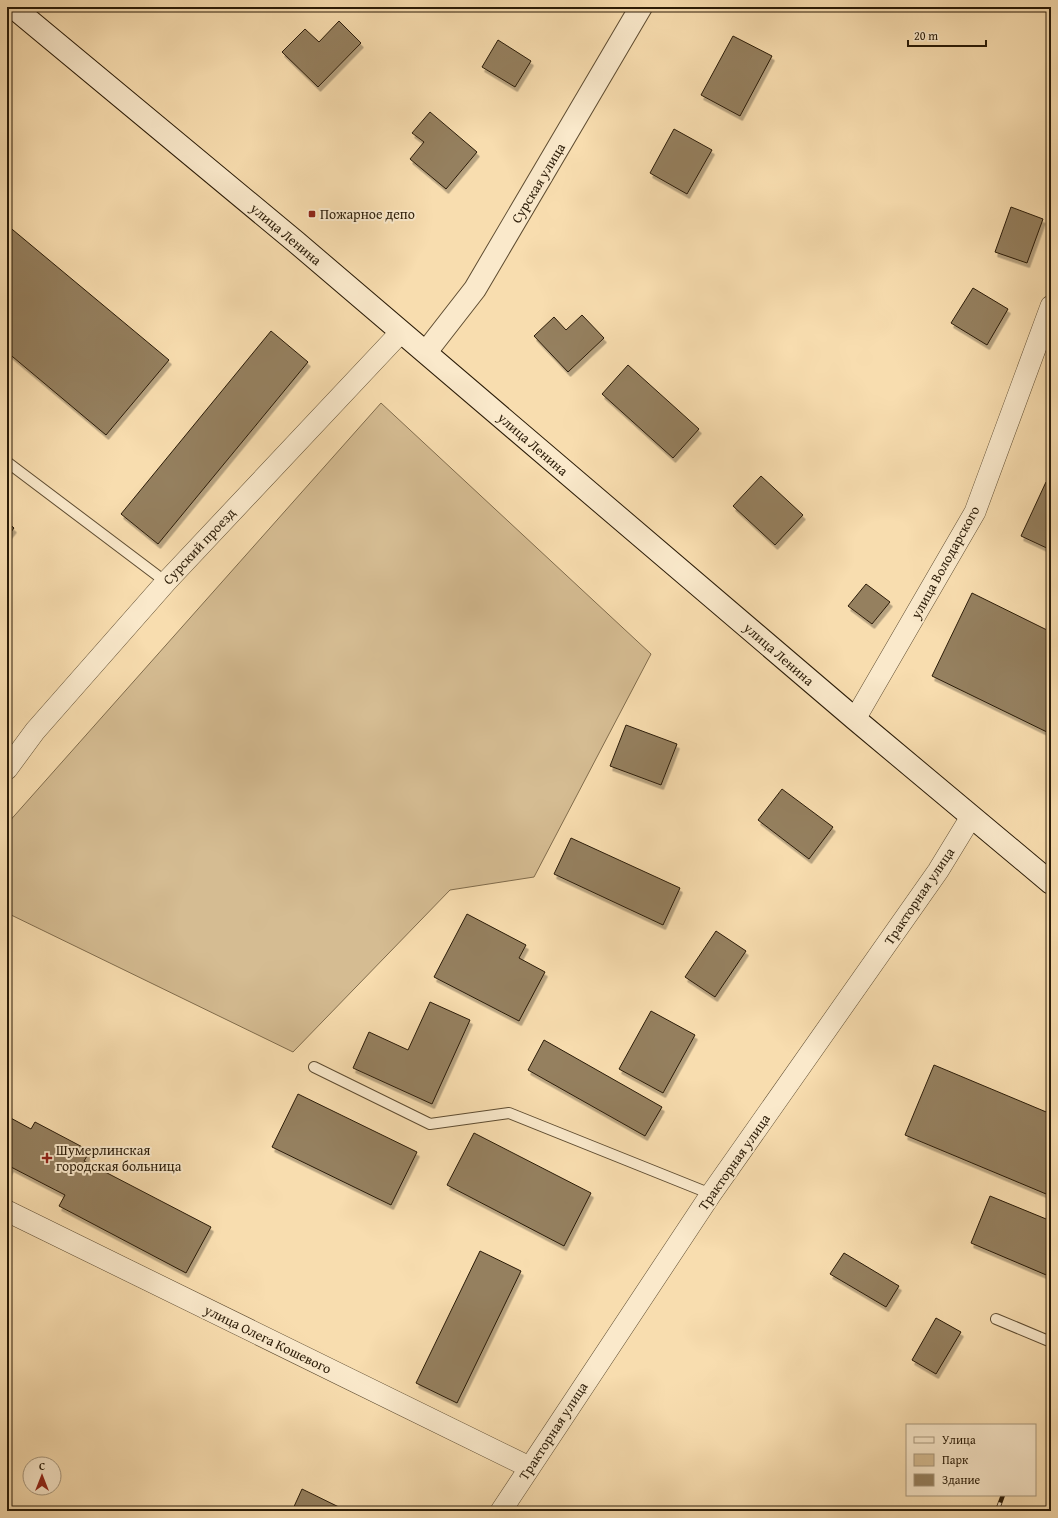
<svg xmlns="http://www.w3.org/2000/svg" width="1058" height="1518" font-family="'Gentium Book Plus',serif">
	<defs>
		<filter id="shadow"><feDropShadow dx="2.5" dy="4.5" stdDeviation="0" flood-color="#0004"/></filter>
	</defs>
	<rect width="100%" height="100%" fill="#f8ddaf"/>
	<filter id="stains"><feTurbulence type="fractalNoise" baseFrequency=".005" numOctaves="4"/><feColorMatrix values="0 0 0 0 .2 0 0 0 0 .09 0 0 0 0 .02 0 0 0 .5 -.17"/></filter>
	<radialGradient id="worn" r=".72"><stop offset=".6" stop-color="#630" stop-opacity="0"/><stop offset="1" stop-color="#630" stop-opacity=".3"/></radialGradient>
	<!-- green -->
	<path fill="#d5bc92" stroke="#806c4c" d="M 381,403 L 651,654 L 534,877 L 450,890 L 293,1052 L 7,913 L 7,824 Z"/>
	<!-- building -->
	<g fill="#95805e" stroke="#2a1b07" filter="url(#shadow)">
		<path d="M 339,21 L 361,43 L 318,87 L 282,52 L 305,29 L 319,42 Z"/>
		<path d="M 733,36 L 772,56 L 740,116 L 701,95 Z"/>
		<path d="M 498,40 L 531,61 L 515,87 L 482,67 Z"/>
		<path d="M 430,112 L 477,152 L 446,189 L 410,159 L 424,142 L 412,133 Z"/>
		<path d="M 674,129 L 712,150 L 687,194 L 650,173 Z"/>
		<path d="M 1011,207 L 1043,219 L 1027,263 L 995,252 Z"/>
		<path d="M 7,225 L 169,360 L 106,435 L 7,352 Z"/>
		<path d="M 973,288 L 1008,309 L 987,345 L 951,323 Z"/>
		<path d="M 582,315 L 604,338 L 568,372 L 534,336 L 554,317 L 566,330 Z"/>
		<path d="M 271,331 L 308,362 L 158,544 L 121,514 Z"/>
		<path d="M 628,365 L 699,429 L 673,458 L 602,394 Z"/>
		<path d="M 761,476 L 803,515 L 775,545 L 733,506 Z"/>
		<path d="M 1046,482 L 1051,485 L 1051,550 L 1021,536 Z"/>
		<path d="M 7,522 L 14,528 L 7,537 Z"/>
		<path d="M 866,584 L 890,602 L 872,624 L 848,606 Z"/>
		<path d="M 972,593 L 1051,632 L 1051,734 L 932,676 Z"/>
		<path d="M 626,725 L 677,744 L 661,785 L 610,766 Z"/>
		<path d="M 782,789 L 833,827 L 809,859 L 758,820 Z"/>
		<path d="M 571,838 L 680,888 L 663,925 L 554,874 Z"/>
		<path d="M 467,914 L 526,945 L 519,958 L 545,972 L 519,1021 L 434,977 Z"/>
		<path d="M 716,931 L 746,951 L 715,997 L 685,977 Z"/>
		<path d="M 430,1002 L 470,1020 L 432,1104 L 353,1068 L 369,1032 L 408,1050 Z"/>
		<path d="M 651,1011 L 695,1035 L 663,1093 L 619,1069 Z"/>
		<path d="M 544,1040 L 662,1107 L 645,1136 L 528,1070 Z"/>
		<path d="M 934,1065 L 1051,1114 L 1051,1196 L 905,1135 Z"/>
		<path d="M 298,1094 L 417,1152 L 391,1205 L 272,1147 Z"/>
		<path d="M 7,1116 L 31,1129 L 35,1122 L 90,1151 L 84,1161 L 211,1227 L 186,1273 L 59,1206 L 65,1195 L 11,1167 L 7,1175 Z"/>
		<path d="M 474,1133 L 591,1193 L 564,1246 L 447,1185 Z"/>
		<path d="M 990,1196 L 1051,1221 L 1051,1277 L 971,1243 Z"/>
		<path d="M 480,1251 L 521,1271 L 457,1403 L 416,1383 Z"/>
		<path d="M 844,1253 L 899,1286 L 886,1307 L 830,1274 Z"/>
		<path d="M 936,1318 L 961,1332 L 936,1374 L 912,1360 Z"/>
		<path d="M 302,1489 L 345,1510 L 345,1511 L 292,1511 Z"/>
	</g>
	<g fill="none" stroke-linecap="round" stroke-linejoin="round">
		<defs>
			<g id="service">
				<path d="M 7,462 L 166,582"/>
				<path d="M 314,1067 L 430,1124 L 509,1113 L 711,1194"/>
				<path d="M 996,1319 L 1051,1342"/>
			</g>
			<g id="minor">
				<path d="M 855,719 L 975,512 L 1051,306"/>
				<path d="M 7,769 L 35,731 L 166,582 L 401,332"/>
				<path d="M 7,1211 L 529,1467"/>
				<path d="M 501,1511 L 711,1194 L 938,871 L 971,817"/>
			</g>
			<path id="tertiary" d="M 426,352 L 475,289 L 641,7"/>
			<path id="secondary" d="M 13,7 L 296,242 L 855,719 L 1051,883"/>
		</defs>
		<!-- service casing -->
		<use href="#service" stroke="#5e4c31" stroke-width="12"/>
		<!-- minor casing -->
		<use href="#minor" stroke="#5e4c31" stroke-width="22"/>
		<!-- tertiary casing -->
		<use href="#tertiary" stroke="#5e4c31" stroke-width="24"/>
		<!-- secondary casing -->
		<use href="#secondary" stroke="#2a1b07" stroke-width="24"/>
		<!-- service -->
		<use href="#service" stroke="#fae9cb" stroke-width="10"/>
		<!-- minor -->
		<use href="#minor" stroke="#fae9cb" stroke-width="21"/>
		<!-- tertiary -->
		<use href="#tertiary" stroke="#fae9cb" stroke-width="22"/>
		<!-- secondary -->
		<use href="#secondary" stroke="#fae9cb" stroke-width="22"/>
		<defs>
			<g id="rail">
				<path d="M 997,1511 L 1003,1495"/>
				<path d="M 1049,1511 L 1051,1506"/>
			</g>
		</defs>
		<!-- rail casing -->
		<use href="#rail" stroke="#2a1b07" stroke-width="4.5"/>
		<!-- rail -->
		<use href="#rail" stroke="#fae9cb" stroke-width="3" stroke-dasharray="9" stroke-linecap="butt"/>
	</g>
	<!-- markers -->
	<g fill="#8f2418" stroke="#fae9cb" stroke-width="1.5">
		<rect x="308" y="210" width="8" height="8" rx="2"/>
		<path d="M45 1152h4v4h4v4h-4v4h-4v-4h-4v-4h4z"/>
	</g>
	<g text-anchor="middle" stroke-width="4" stroke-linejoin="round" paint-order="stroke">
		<!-- street labels -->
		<g font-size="14" fill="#2a1b07" stroke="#fae9cb">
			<text transform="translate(538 183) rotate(-59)" y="5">Сурская улица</text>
			<text transform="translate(286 234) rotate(40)" y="5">улица Ленина</text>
			<text transform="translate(533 444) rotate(41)" y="5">улица Ленина</text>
			<text transform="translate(199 546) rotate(-47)" y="5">Сурский проезд</text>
			<text transform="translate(945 562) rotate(-61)" y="5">улица Володарского</text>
			<text transform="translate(779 654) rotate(41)" y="5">улица Ленина</text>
			<text transform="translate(919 896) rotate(-56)" y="5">Тракторная улица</text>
			<text transform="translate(734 1162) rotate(-55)" y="5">Тракторная улица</text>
			<text transform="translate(268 1339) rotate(26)" y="5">улица Олега Кошевого</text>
			<text transform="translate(553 1431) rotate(-57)" y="5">Тракторная улица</text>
		</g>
		<!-- poi labels -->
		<g font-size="14" fill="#2a1b07" stroke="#fae9cb" text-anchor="start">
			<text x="320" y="219">Пожарное депо</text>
			<text x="56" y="1155">Шумерлинская<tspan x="56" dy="16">городская больница</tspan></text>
		</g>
	</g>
	<!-- margin -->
	<rect width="1058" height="1518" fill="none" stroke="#f8ddaf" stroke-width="24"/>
	<rect x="8" y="8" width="1042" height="1502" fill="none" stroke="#2a1b07" stroke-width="2"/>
	<rect x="12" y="12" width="1034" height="1494" fill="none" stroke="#2a1b07"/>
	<!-- legend -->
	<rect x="906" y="1424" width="130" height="72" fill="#fae9cb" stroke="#a7977d"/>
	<rect x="914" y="1437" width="20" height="6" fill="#fae9cb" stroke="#a7977d"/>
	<text x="942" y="1444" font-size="12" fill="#2a1b07">Улица</text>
	<rect x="914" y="1454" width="20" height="12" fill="#d5bc92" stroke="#a7977d"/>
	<text x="942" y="1464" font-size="12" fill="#2a1b07">Парк</text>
	<rect x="914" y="1474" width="20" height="12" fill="#95805e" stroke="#a7977d"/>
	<text x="942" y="1484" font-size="12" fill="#2a1b07">Здание</text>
	<!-- north arrow -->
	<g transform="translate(42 1476)"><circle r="19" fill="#fae9cb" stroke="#a7977d"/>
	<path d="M0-3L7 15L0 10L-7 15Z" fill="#8f2418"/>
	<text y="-6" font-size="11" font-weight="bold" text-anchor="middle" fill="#2a1b07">С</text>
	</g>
	<!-- scale -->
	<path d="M908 40v6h78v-6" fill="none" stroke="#2a1b07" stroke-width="2"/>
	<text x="914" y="40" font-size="12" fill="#2a1b07" stroke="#fae9cb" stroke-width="3" paint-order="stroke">20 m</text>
	<rect width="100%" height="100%" filter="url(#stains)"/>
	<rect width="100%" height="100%" fill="url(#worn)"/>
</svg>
